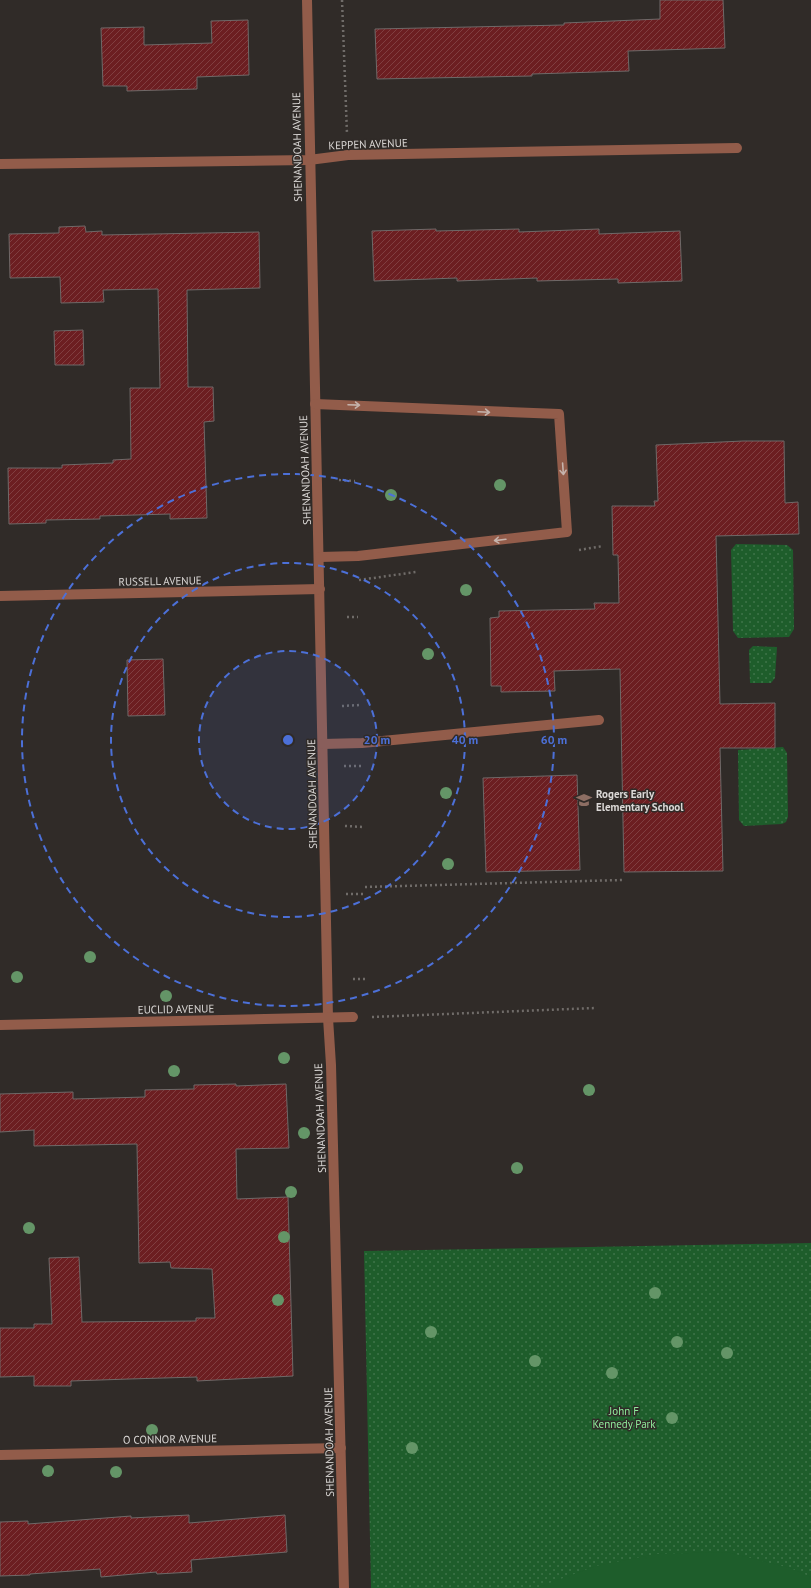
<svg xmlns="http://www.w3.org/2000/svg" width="811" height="1588" font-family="'PT Sans',sans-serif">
	<defs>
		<pattern id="grass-dots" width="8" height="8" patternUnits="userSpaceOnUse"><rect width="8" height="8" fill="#1e5d2b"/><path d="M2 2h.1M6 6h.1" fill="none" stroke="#3e7449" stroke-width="1.8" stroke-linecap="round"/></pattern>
		<pattern id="building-hatch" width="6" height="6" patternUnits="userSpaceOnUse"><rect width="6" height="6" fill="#6c1e21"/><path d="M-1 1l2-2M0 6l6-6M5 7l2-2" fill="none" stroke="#803e40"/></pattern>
	</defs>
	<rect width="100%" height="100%" fill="#302b28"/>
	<!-- grass -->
	<g fill="url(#grass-dots)">
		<path d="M 736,544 L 787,545 L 793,550 L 794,629 L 789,637 L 738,638 L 733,631 L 731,550 Z"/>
		<path d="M 753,646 L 777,647 L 775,678 L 771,683 L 750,683 L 749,650 Z"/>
		<path d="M 783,747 L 787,753 L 788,817 L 786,822 L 782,824 L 744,826 L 739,820 L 738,750 Z"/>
		<path d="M 811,1243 L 811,1588 L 371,1588 L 364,1251 Z"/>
	</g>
	<!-- garden -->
	<path fill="#1e5d2b" d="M 727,1552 L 790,1568 L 811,1577 L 811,1588 L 536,1588 L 596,1566 L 656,1554 Z"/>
	<!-- building -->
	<g fill="url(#building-hatch)" stroke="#6f6968">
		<path d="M 660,0 L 723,0 L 725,48 L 628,51 L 629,71 L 532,74 L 532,76 L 377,79 L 375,29 L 564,25 L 564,23 L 660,19 Z"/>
		<path d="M 248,20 L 249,75 L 197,77 L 197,89 L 127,91 L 127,86 L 103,86 L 101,28 L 144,27 L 144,45 L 212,43 L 211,21 Z"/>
		<path d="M 85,226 L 86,232 L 102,231 L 102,235 L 259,232 L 260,288 L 187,290 L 188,387 L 213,387 L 214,421 L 204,422 L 207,518 L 170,519 L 170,514 L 100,516 L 100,519 L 46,520 L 46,523 L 9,524 L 8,468 L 62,468 L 62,465 L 113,463 L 113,460 L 131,459 L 130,388 L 160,388 L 158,289 L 103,290 L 104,302 L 61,303 L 60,277 L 10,278 L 9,234 L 59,233 L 59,227 Z"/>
		<path d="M 436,229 L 436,231 L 519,229 L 519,232 L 599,229 L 599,234 L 680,231 L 682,281 L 618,283 L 618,279 L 537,281 L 537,278 L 457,281 L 457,278 L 374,281 L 372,231 Z"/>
		<path d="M 83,330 L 84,365 L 55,365 L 54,331 Z"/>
		<path d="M 743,441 L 784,441 L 785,503 L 798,502 L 799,534 L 716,536 L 720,704 L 775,703 L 775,748 L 720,748 L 723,871 L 624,872 L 620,669 L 554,671 L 555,691 L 501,692 L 501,686 L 491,686 L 490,618 L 499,617 L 499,611 L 595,609 L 594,603 L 619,603 L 618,555 L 613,555 L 612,506 L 655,506 L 654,501 L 658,501 L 656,445 Z"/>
		<path d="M 163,659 L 165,715 L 128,716 L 127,660 Z"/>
		<path d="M 577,775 L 580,870 L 486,872 L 483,778 Z"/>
		<path d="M 236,1084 L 236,1086 L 286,1084 L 289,1148 L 236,1149 L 237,1199 L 288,1197 L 293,1376 L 197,1381 L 197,1377 L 129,1379 L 71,1381 L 71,1386 L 34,1386 L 34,1376 L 0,1377 L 0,1328 L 34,1328 L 34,1324 L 52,1324 L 49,1258 L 79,1257 L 82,1322 L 196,1321 L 196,1318 L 215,1318 L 212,1269 L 171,1268 L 170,1262 L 139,1263 L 137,1144 L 34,1146 L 34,1130 L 0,1132 L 0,1094 L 73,1092 L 73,1099 L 145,1097 L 145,1090 L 194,1089 L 194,1085 Z"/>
		<path d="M 189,1515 L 189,1523 L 285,1515 L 287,1552 L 191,1560 L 192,1572 L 157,1574 L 156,1572 L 101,1577 L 100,1569 L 30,1574 L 30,1575 L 0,1576 L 0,1522 L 28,1521 L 28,1524 L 131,1516 L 131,1518 Z"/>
	</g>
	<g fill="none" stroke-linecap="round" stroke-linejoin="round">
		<!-- path -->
		<g stroke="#706c69" stroke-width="2.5" stroke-dasharray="2 3" stroke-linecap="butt">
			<path d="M 342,0 L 347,134"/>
			<path d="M 339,480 L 355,481"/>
			<path d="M 579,550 L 603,546"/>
			<path d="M 359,580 L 416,572"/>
			<path d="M 347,617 L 358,617"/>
			<path d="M 342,706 L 360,705"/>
			<path d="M 344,766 L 362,766"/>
			<path d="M 345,826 L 364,827"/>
			<path d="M 365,887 L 622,880"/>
			<path d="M 346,894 L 365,894"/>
			<path d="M 353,979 L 367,979"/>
			<path d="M 372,1017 L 595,1008"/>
		</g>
		<!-- minor -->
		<g stroke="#925c4a" stroke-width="10">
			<path d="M 307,0 L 328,1018 L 331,1065 L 344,1588"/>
			<path d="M 0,164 L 309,160 L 348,155 L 737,148"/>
			<path d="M 315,404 L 559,414 L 567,532 L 358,556 L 320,557"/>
			<path d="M 0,596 L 320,589"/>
			<path d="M 323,744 L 362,743 L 599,720"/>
			<path d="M 0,1025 L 353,1017"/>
			<path d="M 0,1455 L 341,1448"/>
		</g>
	</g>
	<!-- trees -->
	<g fill="#649567">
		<circle cx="500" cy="485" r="6"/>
		<circle cx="391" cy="495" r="6"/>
		<circle cx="466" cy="590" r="6"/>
		<circle cx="428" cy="654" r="6"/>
		<circle cx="446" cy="793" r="6"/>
		<circle cx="448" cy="864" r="6"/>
		<circle cx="90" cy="957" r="6"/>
		<circle cx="17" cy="977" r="6"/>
		<circle cx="166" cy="996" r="6"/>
		<circle cx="284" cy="1058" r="6"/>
		<circle cx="174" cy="1071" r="6"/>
		<circle cx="589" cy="1090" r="6"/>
		<circle cx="304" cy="1133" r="6"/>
		<circle cx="517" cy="1168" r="6"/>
		<circle cx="291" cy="1192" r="6"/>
		<circle cx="29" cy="1228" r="6"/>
		<circle cx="284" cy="1237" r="6"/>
		<circle cx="655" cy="1293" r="6"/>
		<circle cx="278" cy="1300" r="6"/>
		<circle cx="431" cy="1332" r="6"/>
		<circle cx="677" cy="1342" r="6"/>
		<circle cx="727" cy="1353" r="6"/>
		<circle cx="535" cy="1361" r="6"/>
		<circle cx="612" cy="1373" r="6"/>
		<circle cx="672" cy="1418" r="6"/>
		<circle cx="152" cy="1430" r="6"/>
		<circle cx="412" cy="1448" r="6"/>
		<circle cx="48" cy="1471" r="6"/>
		<circle cx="116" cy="1472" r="6"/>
	</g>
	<!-- one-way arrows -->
	<defs><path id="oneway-shaft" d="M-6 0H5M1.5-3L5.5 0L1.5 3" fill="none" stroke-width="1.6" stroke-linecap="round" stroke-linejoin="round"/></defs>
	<g stroke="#c5b3ac">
		<use href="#oneway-shaft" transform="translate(354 405) rotate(2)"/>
		<use href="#oneway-shaft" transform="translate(484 412) rotate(3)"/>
		<use href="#oneway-shaft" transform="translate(563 469) rotate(86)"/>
		<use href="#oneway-shaft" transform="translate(500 540) rotate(173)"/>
	</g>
	<!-- distance rings -->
	<circle cx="288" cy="740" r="89" fill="#4c70d8" fill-opacity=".12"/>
	<g fill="none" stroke="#4c70d8" stroke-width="2" stroke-dasharray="7 5">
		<circle cx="288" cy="740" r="89"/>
		<circle cx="288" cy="740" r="177"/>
		<circle cx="288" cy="740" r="266"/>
	</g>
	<!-- icons -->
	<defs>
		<symbol id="school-bare" viewBox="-9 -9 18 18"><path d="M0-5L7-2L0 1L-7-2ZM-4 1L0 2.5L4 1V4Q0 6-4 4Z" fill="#8d6e63" stroke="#302b28" stroke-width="2.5" paint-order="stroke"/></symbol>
	</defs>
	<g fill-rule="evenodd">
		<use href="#school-bare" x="573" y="789" width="22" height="22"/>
	</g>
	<g text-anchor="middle" stroke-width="3" stroke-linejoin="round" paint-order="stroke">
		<!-- street labels -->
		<g font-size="11" fill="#dbd8d6" stroke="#302b28">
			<text transform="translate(368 144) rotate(-2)" y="4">KEPPEN AVENUE</text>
			<text transform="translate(297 147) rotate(-91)" y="4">SHENANDOAH AVENUE</text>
			<text transform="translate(305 470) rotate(-92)" y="4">SHENANDOAH AVENUE</text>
			<text transform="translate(160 581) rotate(-1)" y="4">RUSSELL AVENUE</text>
			<text transform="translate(312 794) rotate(-91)" y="4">SHENANDOAH AVENUE</text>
			<text transform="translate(176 1009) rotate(-1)" y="4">EUCLID AVENUE</text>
			<text transform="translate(320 1118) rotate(-92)" y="4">SHENANDOAH AVENUE</text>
			<text transform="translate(170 1439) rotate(-1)" y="4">O CONNOR AVENUE</text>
			<text transform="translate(329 1442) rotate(-91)" y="4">SHENANDOAH AVENUE</text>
		</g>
		<!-- poi labels -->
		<g font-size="11" font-weight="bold" fill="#dbd8d6" stroke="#302b28" text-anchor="start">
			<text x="596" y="798">Rogers Early<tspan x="596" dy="13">Elementary School</tspan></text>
		</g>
		<!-- park labels -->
		<g font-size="11" fill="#8feb9b" stroke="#302b28">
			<text x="624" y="1415">John F<tspan x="624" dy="13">Kennedy Park</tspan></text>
		</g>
	</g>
	<circle cx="288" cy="740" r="6" fill="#4c70d8" stroke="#302b28" stroke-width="2"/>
	<g font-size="12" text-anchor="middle" font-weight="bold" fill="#4c70d8" stroke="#302b28" stroke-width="3" stroke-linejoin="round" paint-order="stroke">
		<text x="377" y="744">20 m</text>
		<text x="465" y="744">40 m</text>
		<text x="554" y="744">60 m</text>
	</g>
</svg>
